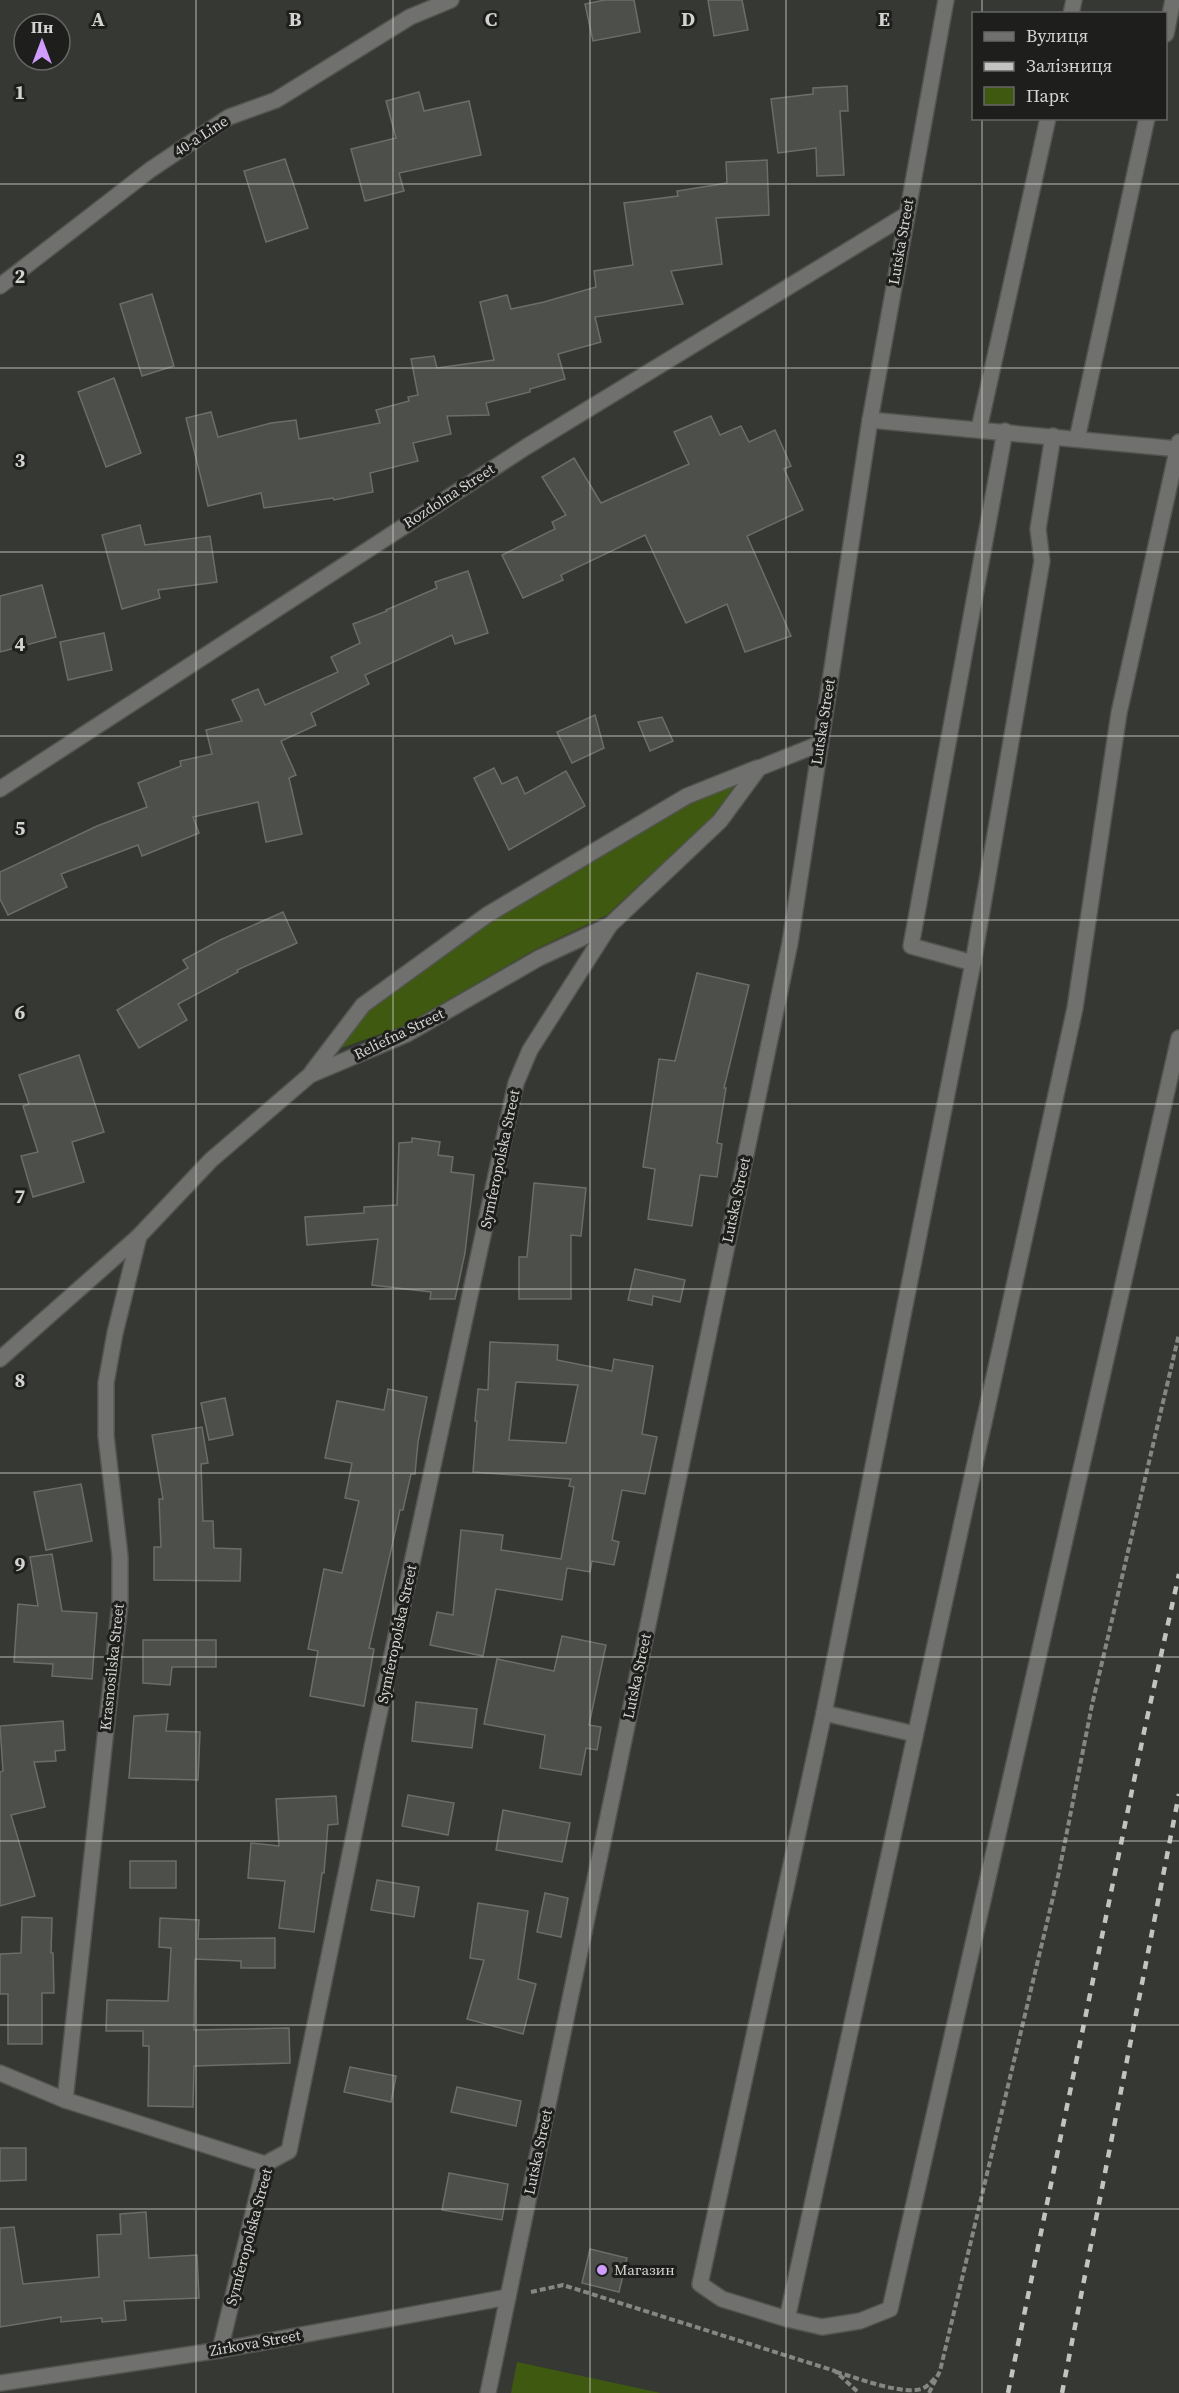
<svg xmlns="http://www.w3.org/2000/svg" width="1179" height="2393" font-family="'Source Serif 4',serif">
	<rect width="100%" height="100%" fill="#363833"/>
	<!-- green -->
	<g fill="#3f5910">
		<path d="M 737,783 L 712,817 L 607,915 L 534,950 L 403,1026 L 341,1048 L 368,1010 L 487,924 L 689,803 Z"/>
		<path d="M 517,2362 L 661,2393 L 511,2393 Z"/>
	</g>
	<!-- building -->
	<g fill="#4d4f4a" stroke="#6b6e68" stroke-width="1.5" fill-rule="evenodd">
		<path d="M 605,0 L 634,0 L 640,32 L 593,41 L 585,4 Z"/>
		<path d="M 708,0 L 742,0 L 748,30 L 714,36 Z"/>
		<path d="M 847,86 L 848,111 L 840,111 L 844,175 L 817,176 L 816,148 L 778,153 L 771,99 L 813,94 L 813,88 Z"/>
		<path d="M 419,92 L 424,111 L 469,101 L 481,155 L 399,173 L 404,191 L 365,201 L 351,149 L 396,138 L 386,101 Z"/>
		<path d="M 285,159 L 308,228 L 266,242 L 244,171 Z"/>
		<path d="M 767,160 L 769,215 L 716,218 L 722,264 L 671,271 L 683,304 L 595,317 L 601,342 L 558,354 L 565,379 L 530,389 L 530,392 L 486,403 L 489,415 L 447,416 L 451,434 L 413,443 L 418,461 L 370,473 L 373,492 L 334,500 L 333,498 L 264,508 L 261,493 L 208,506 L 186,418 L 211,412 L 218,437 L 271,423 L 296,420 L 299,439 L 380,423 L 376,410 L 409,401 L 408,397 L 418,395 L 411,359 L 434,356 L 437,368 L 494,360 L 480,302 L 507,295 L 511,309 L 544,302 L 596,287 L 594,271 L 633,265 L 624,203 L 678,196 L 677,191 L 727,183 L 726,162 Z"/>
		<path d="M 152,294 L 174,366 L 142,376 L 120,304 Z"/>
		<path d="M 114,378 L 141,453 L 106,467 L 78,392 Z"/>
		<path d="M 711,416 L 720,435 L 741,426 L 749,442 L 775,430 L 791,466 L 784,469 L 803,510 L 747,536 L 791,636 L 745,652 L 727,604 L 686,623 L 645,535 L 561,575 L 563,580 L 523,598 L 502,555 L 555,529 L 552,522 L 566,515 L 542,477 L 574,458 L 601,503 L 689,464 L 674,432 Z"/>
		<path d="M 140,525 L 145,545 L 210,536 L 217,582 L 158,590 L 160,598 L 122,609 L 102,535 Z"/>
		<path d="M 468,571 L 488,633 L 455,644 L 452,635 L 365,675 L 369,684 L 311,713 L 316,725 L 281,741 L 296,775 L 289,778 L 302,834 L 266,842 L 258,802 L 193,817 L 199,833 L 142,856 L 138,845 L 61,874 L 67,887 L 8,915 L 0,899 L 0,872 L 97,826 L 147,807 L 138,783 L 181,766 L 180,761 L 212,754 L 206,730 L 242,721 L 232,700 L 258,689 L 265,705 L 338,672 L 331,657 L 360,643 L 353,624 L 387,611 L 386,610 L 437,588 L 435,582 Z"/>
		<path d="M 42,585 L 56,637 L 0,652 L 0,596 Z"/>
		<path d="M 104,633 L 112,670 L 68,680 L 60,642 Z"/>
		<path d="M 595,715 L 604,748 L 572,763 L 557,732 Z"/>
		<path d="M 662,717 L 673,741 L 650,751 L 638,722 Z"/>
		<path d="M 494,768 L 502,784 L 517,777 L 525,794 L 566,771 L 585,806 L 509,850 L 474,778 Z"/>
		<path d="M 283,912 L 297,943 L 237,970 L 238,972 L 178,1004 L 187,1020 L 139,1048 L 117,1010 L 188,968 L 183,960 L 220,940 Z"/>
		<path d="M 697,973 L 749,985 L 724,1088 L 726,1088 L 717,1143 L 722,1144 L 717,1177 L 700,1175 L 692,1226 L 648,1219 L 655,1169 L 643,1167 L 659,1059 L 675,1061 Z"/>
		<path d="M 79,1055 L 104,1132 L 72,1142 L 84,1182 L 33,1197 L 21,1156 L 38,1152 L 23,1106 L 29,1104 L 19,1075 Z"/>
		<path d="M 412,1138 L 440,1142 L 438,1155 L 453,1157 L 451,1172 L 474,1175 L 465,1253 L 455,1299 L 430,1299 L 431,1292 L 372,1285 L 378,1239 L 307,1245 L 305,1217 L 364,1213 L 364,1207 L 397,1205 L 399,1143 L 412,1142 Z"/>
		<path d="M 534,1183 L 586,1188 L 581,1236 L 571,1235 L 571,1299 L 519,1299 L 519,1257 L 527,1257 Z"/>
		<path d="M 635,1269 L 685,1280 L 680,1302 L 653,1296 L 652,1305 L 628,1300 Z"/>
		<path d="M 490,1342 L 558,1345 L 557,1360 L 612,1371 L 614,1359 L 653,1366 L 642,1434 L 657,1437 L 645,1494 L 622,1490 L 612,1540 L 619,1542 L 614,1565 L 592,1561 L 590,1572 L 567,1568 L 562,1600 L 496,1589 L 483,1656 L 430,1645 L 437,1612 L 453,1615 L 461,1530 L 503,1535 L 501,1550 L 561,1559 L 574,1487 L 569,1486 L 571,1479 L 473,1472 L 477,1421 L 475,1421 L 478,1389 L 488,1390 ZM 516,1382 L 578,1385 L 566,1443 L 509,1440 Z"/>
		<path d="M 388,1389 L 427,1397 L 418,1442 L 415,1474 L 411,1474 L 403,1510 L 400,1510 L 369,1648 L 374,1649 L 364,1706 L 310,1696 L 318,1651 L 308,1649 L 324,1569 L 342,1573 L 359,1501 L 345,1498 L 352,1463 L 325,1458 L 337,1401 L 384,1410 Z"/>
		<path d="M 225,1398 L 233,1435 L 209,1440 L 201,1403 Z"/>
		<path d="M 202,1427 L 208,1463 L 201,1464 L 203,1521 L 213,1521 L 214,1548 L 241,1549 L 240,1581 L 154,1580 L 154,1547 L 161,1547 L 159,1499 L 163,1499 L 152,1435 Z"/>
		<path d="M 81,1484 L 92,1541 L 46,1550 L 34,1492 Z"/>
		<path d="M 52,1554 L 62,1611 L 97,1613 L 92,1679 L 52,1676 L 53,1664 L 14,1662 L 18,1604 L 38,1606 L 30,1557 Z"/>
		<path d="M 562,1636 L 606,1645 L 589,1725 L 601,1727 L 597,1750 L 586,1748 L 581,1775 L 540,1768 L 545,1735 L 484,1724 L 497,1659 L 554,1671 Z"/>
		<path d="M 143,1640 L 216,1640 L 216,1667 L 172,1667 L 170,1685 L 143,1683 Z"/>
		<path d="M 416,1702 L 477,1709 L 472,1748 L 412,1741 Z"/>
		<path d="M 168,1714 L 166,1731 L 200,1732 L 198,1780 L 129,1778 L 134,1716 Z"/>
		<path d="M 63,1721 L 65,1750 L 55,1751 L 56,1761 L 34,1762 L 45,1807 L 11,1815 L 35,1896 L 0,1906 L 0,1772 L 3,1771 L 0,1726 Z"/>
		<path d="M 408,1795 L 454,1803 L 448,1835 L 402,1826 Z"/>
		<path d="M 336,1796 L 338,1824 L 328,1825 L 324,1873 L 322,1873 L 314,1932 L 279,1928 L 285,1881 L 248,1878 L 251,1843 L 279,1846 L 276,1799 Z"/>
		<path d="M 503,1810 L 570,1823 L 562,1862 L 496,1850 Z"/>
		<rect x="130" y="1861" width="46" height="27"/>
		<path d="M 377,1880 L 419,1887 L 414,1917 L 371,1910 Z"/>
		<path d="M 545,1893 L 568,1898 L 561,1937 L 537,1932 Z"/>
		<path d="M 478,1903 L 528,1911 L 518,1979 L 536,1984 L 523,2034 L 467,2019 L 484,1960 L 470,1958 Z"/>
		<path d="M 22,1917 L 52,1918 L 51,1953 L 53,1953 L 54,1993 L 42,1993 L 42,2044 L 8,2044 L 8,1994 L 0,1994 L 0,1954 L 21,1953 Z"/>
		<path d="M 160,1918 L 199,1920 L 198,1939 L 275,1938 L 275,1968 L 241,1968 L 241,1961 L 195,1959 L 194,2030 L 289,2028 L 290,2063 L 194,2066 L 193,2107 L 148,2106 L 149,2046 L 143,2046 L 143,2031 L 106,2031 L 107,2000 L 168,2001 L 171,1948 L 159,1947 Z"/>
		<path d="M 350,2067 L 396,2076 L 391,2102 L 344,2092 Z"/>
		<path d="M 457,2087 L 521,2101 L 516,2126 L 451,2112 Z"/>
		<path d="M 0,2148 L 26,2148 L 26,2180 L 0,2181 Z"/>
		<path d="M 449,2173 L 508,2184 L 502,2220 L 442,2210 Z"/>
		<path d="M 146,2212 L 149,2258 L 197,2255 L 199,2298 L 124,2301 L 126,2320 L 102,2322 L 102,2318 L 61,2322 L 61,2317 L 0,2327 L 0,2228 L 14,2227 L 23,2284 L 99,2277 L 97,2235 L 121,2234 L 120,2214 Z"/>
		<path d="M 590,2249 L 627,2258 L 619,2292 L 582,2283 Z"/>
	</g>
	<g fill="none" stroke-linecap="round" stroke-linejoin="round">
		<defs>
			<g id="minor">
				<path d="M 1071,14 L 1074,0"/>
				<path d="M 1166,34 L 1173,0"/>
				<path d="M 0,286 L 150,170 L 229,117 L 276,100 L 410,17 L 451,0"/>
				<path d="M 870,420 L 1179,449"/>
				<path d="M 979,429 L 1048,118"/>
				<path d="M 1053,436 L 1038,529 L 1042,561 L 973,963 L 824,1713 L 700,2284 L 722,2299 L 787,2319 L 822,2327 L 860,2321 L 890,2309 L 1179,1038"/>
				<path d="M 1077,439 L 1147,118"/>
				<path d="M 0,789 L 526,447 L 906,215"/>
				<path d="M 973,963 L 911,946 L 1005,431"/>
				<path d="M 312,1072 L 363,1005 L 487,915 L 687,796 L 757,768"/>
				<path d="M 0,1359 L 139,1236 L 211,1160 L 310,1075 L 407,1034 L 539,958 L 610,925 L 720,821 L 759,768 L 819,744"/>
				<path d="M 824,1713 L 915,1734"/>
				<path d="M 0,2073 L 65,2100 L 265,2164"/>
				<path d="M 65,2100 L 120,1603 L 120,1556 L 106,1436 L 106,1383 L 115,1333 L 139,1236"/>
				<path d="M 787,2319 L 1075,1008 L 1119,713 L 1179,442"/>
				<path d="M 220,2350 L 265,2164 L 289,2151 L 372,1747 L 516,1083 L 530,1050 L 610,925"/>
				<path d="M 0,2383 L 220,2350 L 508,2297"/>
				<path d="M 488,2393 L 790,943 L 870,420 L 946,0"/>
			</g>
		</defs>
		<!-- minor casing -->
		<use href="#minor" stroke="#52544f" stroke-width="18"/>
		<!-- path -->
		<g stroke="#868783" stroke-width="4" stroke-dasharray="6 3" stroke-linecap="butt">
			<path d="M 531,2292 L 563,2285 L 835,2371 L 859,2393"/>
			<path d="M 836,2372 C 858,2378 893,2392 916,2390 C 925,2389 930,2384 935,2378"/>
			<path d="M 929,2393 L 940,2371 L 1059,1872 L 1092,1705 L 1179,1334"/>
		</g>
		<!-- minor -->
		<use href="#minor" stroke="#70716e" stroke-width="15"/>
		<!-- rail -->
		<g stroke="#c3c4c1" stroke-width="4.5" stroke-dasharray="8 8" stroke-linecap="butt">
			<path d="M 1008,2393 L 1144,1732 L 1179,1574"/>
			<path d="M 1062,2393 L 1179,1794"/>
		</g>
	</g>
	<!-- grid -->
	<path fill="none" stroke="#d3d4d1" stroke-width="1.5" stroke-opacity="0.55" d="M 196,0 L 196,2393M 393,0 L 393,2393M 590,0 L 590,2393M 786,0 L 786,2393M 982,0 L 982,14M 982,118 L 982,2393M 0,184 L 1179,184M 0,368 L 1179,368M 0,552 L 1179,552M 0,736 L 1179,736M 0,920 L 1179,920M 0,1104 L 1179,1104M 0,1289 L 1179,1289M 0,1473 L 1179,1473M 0,1657 L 1179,1657M 0,1841 L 1179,1841M 0,2025 L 1179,2025M 0,2209 L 1179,2209"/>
	<!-- markers -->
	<circle fill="#d09dfe" stroke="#1e1f1d" stroke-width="2" cx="602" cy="2270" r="6"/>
	<g text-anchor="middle" stroke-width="6" stroke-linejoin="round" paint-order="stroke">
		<!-- street labels -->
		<g font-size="15" fill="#d3d4d1" stroke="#1e1f1d">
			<text transform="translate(201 136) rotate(-33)" y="5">40-a Line</text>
			<text transform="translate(901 242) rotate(-80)" y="5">Lutska Street</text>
			<text transform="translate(449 496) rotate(-33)" y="5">Rozdolna Street</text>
			<text transform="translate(823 722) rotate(-81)" y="5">Lutska Street</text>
			<text transform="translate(399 1034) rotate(-26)" y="5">Reliefna Street</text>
			<text transform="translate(500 1159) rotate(-78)" y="5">Symferopolska Street</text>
			<text transform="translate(736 1200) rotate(-78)" y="5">Lutska Street</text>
			<text transform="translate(397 1634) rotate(-78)" y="5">Symferopolska Street</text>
			<text transform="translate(112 1667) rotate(-84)" y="5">Krasnosilska Street</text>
			<text transform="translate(637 1676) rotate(-78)" y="5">Lutska Street</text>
			<text transform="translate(538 2152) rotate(-78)" y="5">Lutska Street</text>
			<text transform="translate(249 2237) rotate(-75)" y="5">Symferopolska Street</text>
			<text transform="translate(255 2343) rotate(-10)" y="5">Zirkova Street</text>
		</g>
		<!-- poi labels -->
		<g font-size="15" fill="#d3d4d1" stroke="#1e1f1d" text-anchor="start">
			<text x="614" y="2275">Магазин</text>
		</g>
	</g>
	<g font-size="20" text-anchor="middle" font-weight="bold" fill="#d3d4d1" stroke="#1e1f1d" stroke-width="6" stroke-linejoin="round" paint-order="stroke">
		<text x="98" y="26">A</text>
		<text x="295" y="26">B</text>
		<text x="491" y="26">C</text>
		<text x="688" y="26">D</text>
		<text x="884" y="26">E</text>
		<text x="20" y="99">1</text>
		<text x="20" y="283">2</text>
		<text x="20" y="467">3</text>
		<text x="20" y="651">4</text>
		<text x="20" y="835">5</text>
		<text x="20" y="1019">6</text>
		<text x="20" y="1203">7</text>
		<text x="20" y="1387">8</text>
		<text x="20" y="1571">9</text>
	</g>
	<!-- legend -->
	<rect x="972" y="12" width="195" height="108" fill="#1e1f1d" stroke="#666765" stroke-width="1.5"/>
	<rect x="984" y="32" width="30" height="9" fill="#70716e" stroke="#666765" stroke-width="1.5"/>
	<text x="1026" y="42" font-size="18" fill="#d3d4d1">Вулиця</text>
	<rect x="984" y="62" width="30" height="9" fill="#c3c4c1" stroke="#666765" stroke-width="1.5"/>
	<text x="1026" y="72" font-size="18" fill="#d3d4d1">Залізниця</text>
	<rect x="984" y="87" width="30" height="18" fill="#3f5910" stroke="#666765" stroke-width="1.5"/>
	<text x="1026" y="102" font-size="18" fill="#d3d4d1">Парк</text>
	<!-- north arrow -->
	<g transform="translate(42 42)"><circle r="28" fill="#1e1f1d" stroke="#666765" stroke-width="1.5"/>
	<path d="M0-4.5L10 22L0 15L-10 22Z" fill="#d09dfe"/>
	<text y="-9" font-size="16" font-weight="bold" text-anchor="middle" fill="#d3d4d1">Пн</text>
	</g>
</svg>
